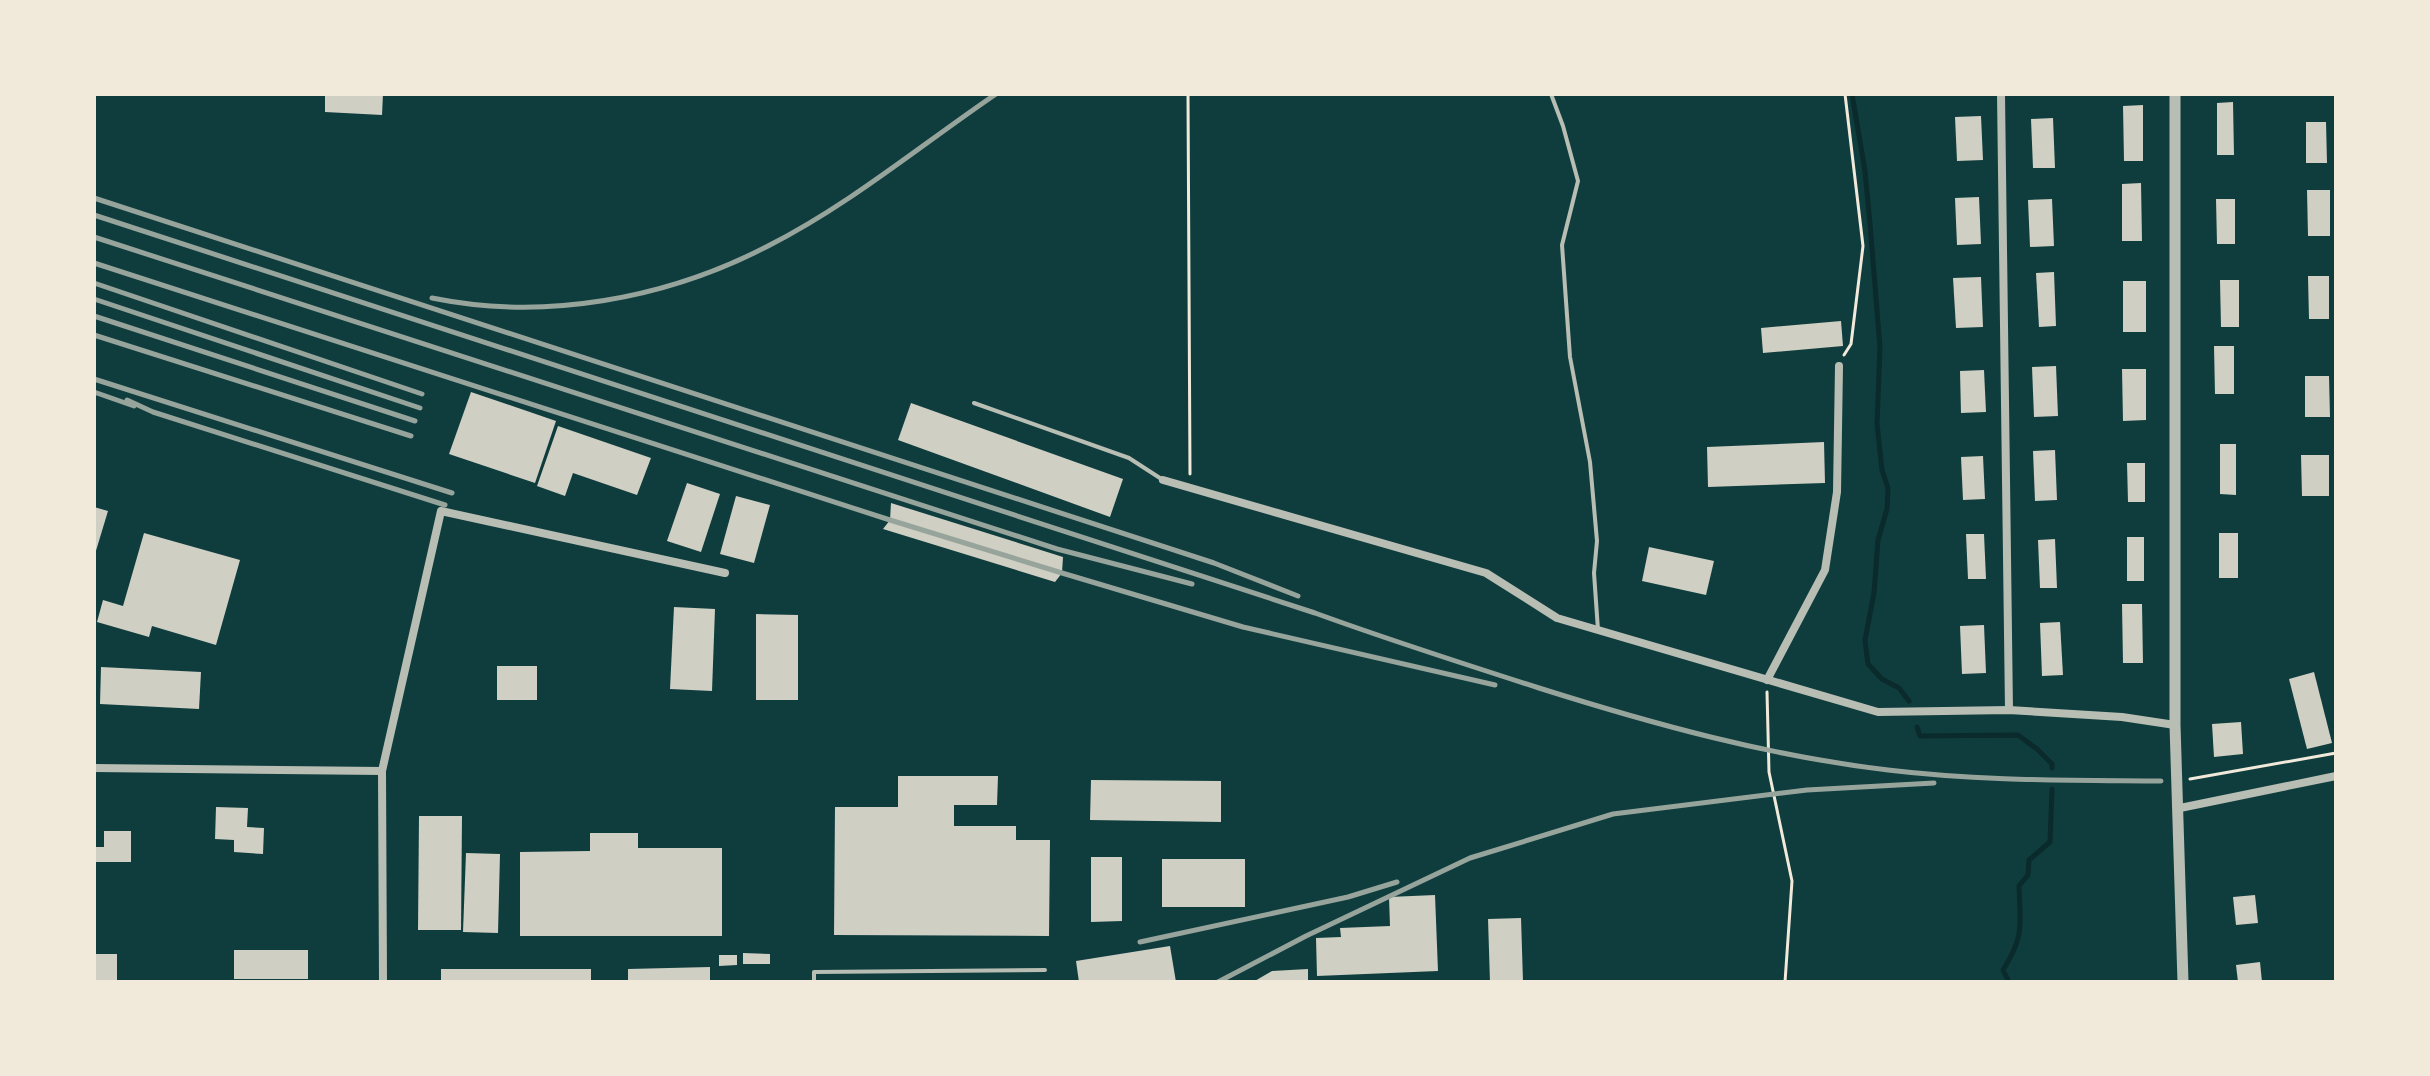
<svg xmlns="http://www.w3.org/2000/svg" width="2430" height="1076" font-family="Bitter,serif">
	<rect width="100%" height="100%" fill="#0f3d3e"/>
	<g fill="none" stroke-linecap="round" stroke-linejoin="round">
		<!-- stream -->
		<g stroke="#0a2a2b" stroke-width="5">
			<path d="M 1852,94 L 1865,171 L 1870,224 L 1880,347 L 1877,424 L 1882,470 L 1888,488 L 1887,509 L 1878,540 L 1874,593 L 1865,640 L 1868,664 L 1882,679 L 1899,688 L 1909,701"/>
			<path d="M 1917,727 L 1920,736 L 2018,735 L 2037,749 L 2052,764 L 2052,768"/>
			<path d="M 2009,982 L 2003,970 C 2025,935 2020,925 2019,886 L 2028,875 L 2029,860 L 2050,842 L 2052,789"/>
		</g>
	</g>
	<!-- building -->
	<g fill="#cfcfc3">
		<path d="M 325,94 L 383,94 L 382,115 L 325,112 Z"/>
		<path d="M 2233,102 L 2234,155 L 2217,155 L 2217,103 Z"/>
		<path d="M 2143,105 L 2143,161 L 2124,161 L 2123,106 Z"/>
		<path d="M 1981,116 L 1983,160 L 1957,161 L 1955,117 Z"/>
		<path d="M 2053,118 L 2055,168 L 2033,168 L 2031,119 Z"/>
		<path d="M 2306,122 L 2326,122 L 2327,163 L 2306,163 Z"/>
		<path d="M 2141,183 L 2142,241 L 2122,241 L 2122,184 Z"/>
		<path d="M 2307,190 L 2330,190 L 2330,236 L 2308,236 Z"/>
		<path d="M 1979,197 L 1981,244 L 1957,245 L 1955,198 Z"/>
		<path d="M 2052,199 L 2054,246 L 2030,247 L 2028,200 Z"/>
		<path d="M 2216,199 L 2235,199 L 2235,244 L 2217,244 Z"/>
		<path d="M 2054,272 L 2056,326 L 2039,327 L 2036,273 Z"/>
		<path d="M 2308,276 L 2329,276 L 2329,319 L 2309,319 Z"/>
		<path d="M 1981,277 L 1983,327 L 1956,328 L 1953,278 Z"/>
		<path d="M 2220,280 L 2239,280 L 2239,327 L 2221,327 Z"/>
		<rect x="2123" y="281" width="23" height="51"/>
		<path d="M 1841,321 L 1843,346 L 1763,353 L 1761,328 Z"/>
		<path d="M 2214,346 L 2234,346 L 2234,394 L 2215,394 Z"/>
		<path d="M 2056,366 L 2058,416 L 2034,417 L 2032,367 Z"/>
		<path d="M 2122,369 L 2146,369 L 2146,420 L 2123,421 Z"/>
		<path d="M 1984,370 L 1986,412 L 1961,413 L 1960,371 Z"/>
		<path d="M 2305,376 L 2329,376 L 2330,417 L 2305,417 Z"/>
		<path d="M 471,392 L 556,421 L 535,483 L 449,454 Z"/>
		<path d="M 911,403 L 1123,479 L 1110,517 L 898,440 Z"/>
		<path d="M 558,426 L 651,458 L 637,495 L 573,473 L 565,496 L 537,486 Z"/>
		<path d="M 1824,442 L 1825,483 L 1708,487 L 1707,447 Z"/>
		<path d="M 2220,444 L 2236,444 L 2236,495 L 2220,494 Z"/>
		<path d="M 2055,450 L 2057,500 L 2035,501 L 2033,451 Z"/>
		<path d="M 2301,455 L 2329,455 L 2329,496 L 2302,496 Z"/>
		<path d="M 1983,456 L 1985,499 L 1963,500 L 1961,457 Z"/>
		<path d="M 2127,463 L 2145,463 L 2145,502 L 2128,502 Z"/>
		<path d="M 687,483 L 720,494 L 701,552 L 667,541 Z"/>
		<path d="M 736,496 L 770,505 L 754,563 L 720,554 Z"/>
		<path d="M 891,503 L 1063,557 L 1062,573 L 1055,582 L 883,529 L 890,520 Z"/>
		<path d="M 94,507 L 108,511 L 95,554 L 94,554 Z"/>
		<path d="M 144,533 L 240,560 L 216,645 L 152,626 L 149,637 L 97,622 L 103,600 L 123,606 Z"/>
		<rect x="2219" y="533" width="19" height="45"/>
		<path d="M 1966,534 L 1984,534 L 1986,579 L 1968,579 Z"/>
		<rect x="2127" y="537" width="17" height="44"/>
		<path d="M 2055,539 L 2057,588 L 2040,588 L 2038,540 Z"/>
		<path d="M 1649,547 L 1714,561 L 1706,595 L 1642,581 Z"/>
		<path d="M 2122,604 L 2142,604 L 2143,663 L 2123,663 Z"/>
		<path d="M 674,607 L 715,609 L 712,691 L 670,689 Z"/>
		<path d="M 756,614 L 798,615 L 798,700 L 756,700 Z"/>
		<path d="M 2060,622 L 2063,675 L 2042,676 L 2040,623 Z"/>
		<path d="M 1984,625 L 1986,673 L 1962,674 L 1960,626 Z"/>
		<rect x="497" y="666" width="40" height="34"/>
		<path d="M 101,667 L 201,672 L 199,709 L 100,704 Z"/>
		<path d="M 2314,672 L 2332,743 L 2307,749 L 2289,679 Z"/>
		<path d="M 2241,722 L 2243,754 L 2214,757 L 2212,724 Z"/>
		<path d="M 898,776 L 998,776 L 997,805 L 954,805 L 954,826 L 1016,826 L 1016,840 L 1050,840 L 1049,936 L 834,935 L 835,807 L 898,807 Z"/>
		<path d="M 1091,780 L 1221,781 L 1221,822 L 1090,820 Z"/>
		<path d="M 216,807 L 248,808 L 247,827 L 264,828 L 263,854 L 234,852 L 234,840 L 215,839 Z"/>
		<path d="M 419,816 L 462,816 L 461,930 L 418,930 Z"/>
		<path d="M 104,831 L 131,831 L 131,862 L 94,862 L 94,847 L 104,847 Z"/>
		<path d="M 590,833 L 638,833 L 638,848 L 722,848 L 722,936 L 520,936 L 520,852 L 590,851 Z"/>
		<path d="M 466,853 L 500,854 L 498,933 L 463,932 Z"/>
		<path d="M 1091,857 L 1122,857 L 1122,921 L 1091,922 Z"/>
		<rect x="1162" y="859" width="83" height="48"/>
		<path d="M 1435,895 L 1438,971 L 1317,976 L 1316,938 L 1341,937 L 1340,928 L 1390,926 L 1389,897 Z"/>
		<path d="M 2255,895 L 2258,923 L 2236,925 L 2233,897 Z"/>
		<path d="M 1521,918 L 1523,982 L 1490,982 L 1488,919 Z"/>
		<path d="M 1170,946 L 1176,982 L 1079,982 L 1076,961 Z"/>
		<rect x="234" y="950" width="74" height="29"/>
		<path d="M 743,953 L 770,954 L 770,964 L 743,964 Z"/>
		<rect x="94" y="954" width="23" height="28"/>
		<path d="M 719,955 L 737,955 L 737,965 L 719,966 Z"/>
		<path d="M 2260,962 L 2262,982 L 2238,982 L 2236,965 Z"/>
		<path d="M 710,967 L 710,982 L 628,982 L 628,969 Z"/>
		<rect x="441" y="969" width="150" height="13"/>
		<path d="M 1308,969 L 1308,982 L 1253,982 L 1272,971 Z"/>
	</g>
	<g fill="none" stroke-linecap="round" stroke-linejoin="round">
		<!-- path -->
		<g stroke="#f1e9da" stroke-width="3">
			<path d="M 1188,94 L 1190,474"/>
			<path d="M 1844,355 L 1851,344 L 1863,246 L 1845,94"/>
			<path d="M 1767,692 L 1769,772 L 1792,881 L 1785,982"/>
			<path d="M 2190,779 L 2336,753"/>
		</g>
		<!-- service -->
		<g stroke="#b8beb3" stroke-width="4">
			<path d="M 1551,94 L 1563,126 L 1578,181 L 1562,245 L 1570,357 L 1590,462 L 1597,541 L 1594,573 L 1598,630"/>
			<path d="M 974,403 L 1129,458 L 1163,480"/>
			<path d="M 814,982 L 814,972 L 1045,970"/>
		</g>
		<!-- minor -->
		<g stroke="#b8beb3" stroke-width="8">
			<path d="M 2001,94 L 2009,710"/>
			<path d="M 1163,480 L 1486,573 L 1557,618 L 1878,712 L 2009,710 L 2122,717 L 2175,725"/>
			<path d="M 1767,680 L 1825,570 L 1837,492 L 1839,366"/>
			<path d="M 94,768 L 382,771"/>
			<path d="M 2180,808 L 2336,776"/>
			<path d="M 383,982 L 382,771 L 441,511 L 725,573"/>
		</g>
		<!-- tertiary -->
		<path stroke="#b8beb3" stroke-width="11" d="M 2175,94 L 2175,725 L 2183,982"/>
		<!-- rail -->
		<g stroke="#97a49c" stroke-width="5">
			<path d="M 94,198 L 1214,563 L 1298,596"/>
			<path d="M 94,215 L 1315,613 C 1389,640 1464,664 1539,688 C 1653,724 1769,756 1888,770 C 1978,781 2070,780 2161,781"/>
			<path d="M 94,237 L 1057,549 L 1192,584"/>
			<path d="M 94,263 L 890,520 L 1062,573 L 1243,627 L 1495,685"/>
			<path d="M 94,283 L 422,394"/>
			<path d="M 432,298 C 545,321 666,299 768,246 C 849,205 921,145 996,94"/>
			<path d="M 94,299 L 420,408"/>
			<path d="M 94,316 L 415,421"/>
			<path d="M 94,335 L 411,436"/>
			<path d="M 94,379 L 452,493"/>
			<path d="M 94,392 L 134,406"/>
			<path d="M 127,400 L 153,412 L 445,505"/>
			<path d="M 1140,942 L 1348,897 L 1397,882"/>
			<path d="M 1218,982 L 1306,936 L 1470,858 L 1613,814 L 1807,790 L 1934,783"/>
		</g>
	</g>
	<!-- border -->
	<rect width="2430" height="1076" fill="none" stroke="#f1e9da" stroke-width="192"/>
</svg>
